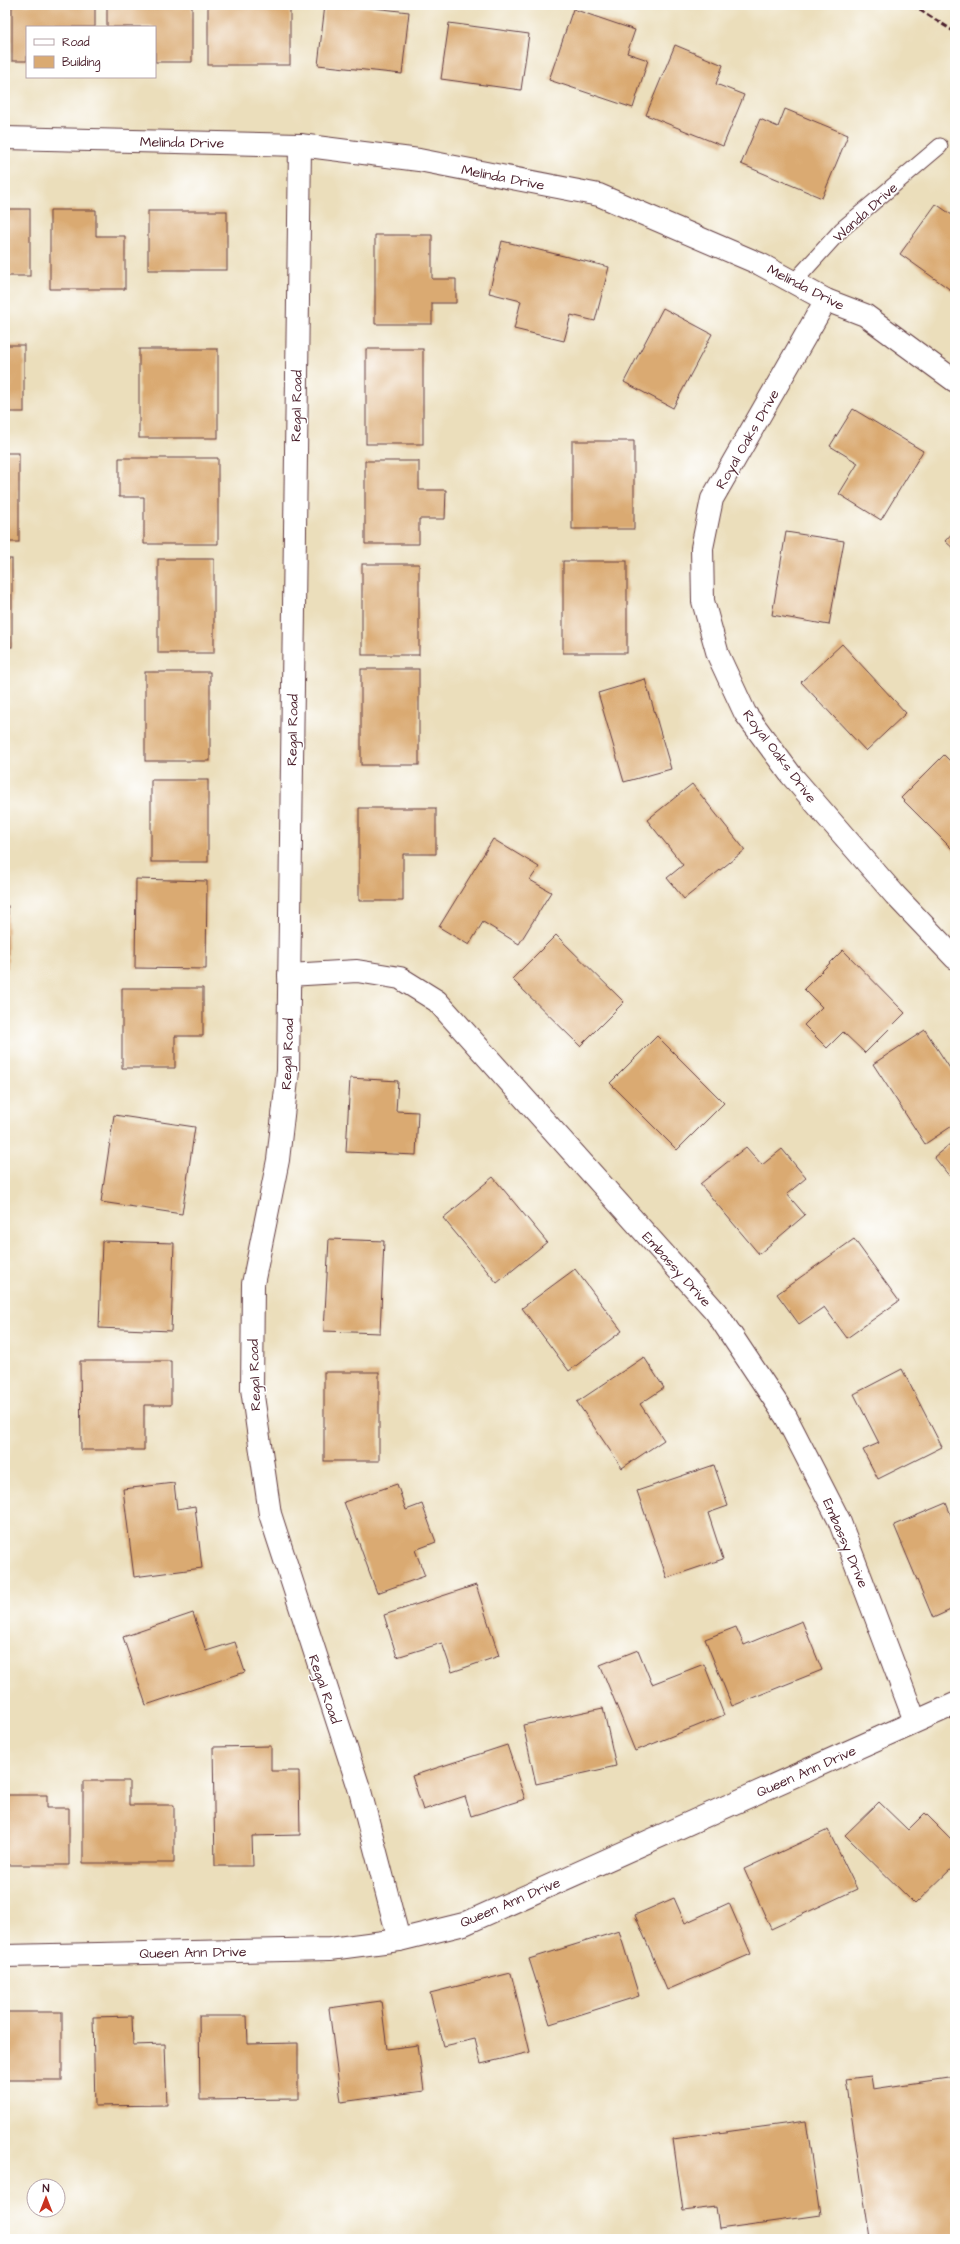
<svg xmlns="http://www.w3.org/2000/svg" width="960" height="2244" font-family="'Architects Daughter',sans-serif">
	<rect width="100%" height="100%" fill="#fff"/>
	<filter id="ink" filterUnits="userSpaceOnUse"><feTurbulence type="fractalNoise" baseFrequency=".025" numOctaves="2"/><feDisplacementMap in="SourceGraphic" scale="8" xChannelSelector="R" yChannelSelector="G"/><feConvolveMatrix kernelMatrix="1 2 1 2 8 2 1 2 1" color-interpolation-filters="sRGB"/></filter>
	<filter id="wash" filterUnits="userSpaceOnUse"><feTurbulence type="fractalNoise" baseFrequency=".012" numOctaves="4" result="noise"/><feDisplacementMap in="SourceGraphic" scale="16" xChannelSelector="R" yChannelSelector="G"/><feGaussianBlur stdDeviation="0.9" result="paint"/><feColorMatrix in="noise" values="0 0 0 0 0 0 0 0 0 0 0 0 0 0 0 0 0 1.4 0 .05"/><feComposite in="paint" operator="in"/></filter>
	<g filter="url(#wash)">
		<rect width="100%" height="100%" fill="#ebdebb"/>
		<g id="blocks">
			<!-- building -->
			<g fill="#daaa72">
				<path d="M 12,5 L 95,5 L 95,27 L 27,27 L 27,61 L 12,61 Z"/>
				<path d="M 107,5 L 192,5 L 192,62 L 155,62 L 155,27 L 107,27 Z"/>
				<rect x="208" y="5" width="82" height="60"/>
				<path d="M 325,5 L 346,5 L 409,12 L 402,74 L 318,65 Z"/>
				<path d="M 573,9 L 635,30 L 627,53 L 648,60 L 633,108 L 549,80 Z"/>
				<path d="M 449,23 L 529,34 L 521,90 L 441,79 Z"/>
				<path d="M 675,45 L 723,65 L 716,84 L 744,95 L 723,146 L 646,115 Z"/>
				<path d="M 785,109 L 848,135 L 822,198 L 741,164 L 760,119 L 778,127 Z"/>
				<path d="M 936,204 L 955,217 L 955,293 L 900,254 Z"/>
				<rect x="5" y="209" width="25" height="67"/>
				<path d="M 50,210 L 96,210 L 96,236 L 125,236 L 125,289 L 50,289 Z"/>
				<rect x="148" y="211" width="79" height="59"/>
				<path d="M 375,235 L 432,235 L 432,279 L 456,279 L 456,303 L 432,303 L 432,324 L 375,324 Z"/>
				<path d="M 502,241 L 609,267 L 595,321 L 571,315 L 564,341 L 514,329 L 521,301 L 489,293 Z"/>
				<path d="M 663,308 L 712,334 L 673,408 L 624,382 Z"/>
				<rect x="5" y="345" width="19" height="67"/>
				<rect x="139" y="349" width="79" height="89"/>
				<rect x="366" y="349" width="57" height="95"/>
				<path d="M 853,409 L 923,451 L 881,520 L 839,494 L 858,463 L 830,446 Z"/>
				<rect x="572" y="441" width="62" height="88"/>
				<rect x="5" y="453" width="14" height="89"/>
				<path d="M 119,458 L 218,458 L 218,544 L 144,544 L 144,497 L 119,497 Z"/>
				<path d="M 365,461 L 419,461 L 419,490 L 446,490 L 445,519 L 419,519 L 419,544 L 365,544 Z"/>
				<path d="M 955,530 L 955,550 L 945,541 Z"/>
				<path d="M 786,532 L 844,541 L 829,625 L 772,615 Z"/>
				<rect x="5" y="559" width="7" height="88"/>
				<rect x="158" y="559" width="56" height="94"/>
				<rect x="563" y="561" width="64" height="92"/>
				<rect x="362" y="564" width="57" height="91"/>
				<path d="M 842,644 L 906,713 L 866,751 L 801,682 Z"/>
				<rect x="361" y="669" width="58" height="96"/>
				<rect x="145" y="672" width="65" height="89"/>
				<path d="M 645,679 L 671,769 L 624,782 L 598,693 Z"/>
				<path d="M 944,755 L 955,766 L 955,852 L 901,798 Z"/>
				<rect x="151" y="780" width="57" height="82"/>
				<path d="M 692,784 L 745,850 L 684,899 L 667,878 L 683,865 L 647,820 Z"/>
				<path d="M 359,808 L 436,808 L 436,854 L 403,854 L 403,901 L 359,901 Z"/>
				<path d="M 493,839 L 539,867 L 530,880 L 551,892 L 519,944 L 483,922 L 469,945 L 439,927 Z"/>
				<path d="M 136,879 L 207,881 L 206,969 L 135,968 Z"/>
				<rect x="5" y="906" width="3" height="62"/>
				<path d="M 556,935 L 624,1002 L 580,1046 L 512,979 Z"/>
				<path d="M 843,950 L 905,1013 L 865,1053 L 843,1032 L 827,1048 L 804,1025 L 822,1007 L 804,989 Z"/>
				<path d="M 122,988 L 203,988 L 203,1036 L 175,1036 L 175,1068 L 122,1068 Z"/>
				<path d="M 925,1030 L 955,1076 L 955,1124 L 925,1144 L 873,1064 Z"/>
				<path d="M 657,1036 L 724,1103 L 677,1150 L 610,1083 Z"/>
				<path d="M 350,1078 L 398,1081 L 396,1111 L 418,1112 L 416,1155 L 346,1152 Z"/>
				<path d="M 114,1115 L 195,1127 L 182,1214 L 101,1202 Z"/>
				<path d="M 955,1140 L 955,1183 L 934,1157 Z"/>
				<path d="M 746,1147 L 762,1165 L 782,1149 L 806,1178 L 787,1194 L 805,1215 L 759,1254 L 700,1184 Z"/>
				<path d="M 493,1177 L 547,1242 L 497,1283 L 443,1218 Z"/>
				<path d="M 329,1239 L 384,1241 L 380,1333 L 324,1331 Z"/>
				<path d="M 854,1239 L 899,1301 L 847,1338 L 824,1307 L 799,1324 L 777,1294 Z"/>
				<path d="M 102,1241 L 174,1243 L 171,1331 L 99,1328 Z"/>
				<path d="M 575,1269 L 622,1331 L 569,1371 L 522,1308 Z"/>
				<path d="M 644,1357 L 664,1388 L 640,1404 L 664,1440 L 622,1468 L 577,1402 Z"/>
				<path d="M 80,1361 L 171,1361 L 171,1405 L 144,1405 L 144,1450 L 81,1450 Z"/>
				<path d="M 902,1369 L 942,1447 L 878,1479 L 863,1450 L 879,1443 L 854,1394 Z"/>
				<rect x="324" y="1372" width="55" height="89"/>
				<path d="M 714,1465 L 728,1506 L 708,1513 L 723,1559 L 667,1578 L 637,1491 Z"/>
				<path d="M 174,1483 L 177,1509 L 195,1506 L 202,1568 L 134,1577 L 123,1489 Z"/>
				<path d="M 397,1484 L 406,1510 L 422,1504 L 436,1542 L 415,1550 L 425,1576 L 377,1593 L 344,1502 Z"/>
				<path d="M 946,1503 L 955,1525 L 955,1608 L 933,1618 L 894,1525 Z"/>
				<path d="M 476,1585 L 499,1656 L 452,1672 L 442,1643 L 397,1657 L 384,1615 Z"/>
				<path d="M 193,1613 L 206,1651 L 235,1642 L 245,1672 L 146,1705 L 123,1637 Z"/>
				<path d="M 802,1621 L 822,1670 L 732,1706 L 705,1639 L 736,1627 L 744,1645 Z"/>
				<path d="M 638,1650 L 652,1684 L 704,1664 L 724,1715 L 635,1751 L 600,1665 Z"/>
				<path d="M 603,1708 L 616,1766 L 536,1784 L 523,1725 Z"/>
				<path d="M 507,1745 L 525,1799 L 471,1816 L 465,1796 L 423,1810 L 412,1776 Z"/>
				<path d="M 271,1746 L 271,1771 L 299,1771 L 300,1835 L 252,1836 L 253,1866 L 215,1866 L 213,1747 Z"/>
				<path d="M 83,1781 L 129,1781 L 129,1805 L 174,1805 L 174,1863 L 83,1863 Z"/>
				<path d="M 5,1795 L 47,1795 L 47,1808 L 69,1808 L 69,1865 L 5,1865 Z"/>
				<path d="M 879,1802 L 908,1830 L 925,1813 L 955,1843 L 955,1865 L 915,1904 L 845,1835 Z"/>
				<path d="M 828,1830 L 857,1889 L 771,1929 L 744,1869 Z"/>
				<path d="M 674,1898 L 685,1923 L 729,1903 L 751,1954 L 667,1990 L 635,1915 Z"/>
				<path d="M 619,1931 L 639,1996 L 550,2024 L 529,1959 Z"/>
				<path d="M 511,1973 L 530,2052 L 481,2064 L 475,2039 L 444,2046 L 430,1993 Z"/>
				<path d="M 381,2001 L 387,2049 L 418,2045 L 424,2091 L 341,2102 L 329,2008 Z"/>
				<rect x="5" y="2012" width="57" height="68"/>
				<path d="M 132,2016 L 133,2045 L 165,2044 L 167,2105 L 95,2106 L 93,2017 Z"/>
				<path d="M 199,2016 L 247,2016 L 248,2044 L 298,2043 L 298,2099 L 200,2100 Z"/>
				<path d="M 871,2076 L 873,2089 L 955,2077 L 955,2239 L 870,2239 L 846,2079 Z"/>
				<path d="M 806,2121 L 820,2215 L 719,2229 L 716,2207 L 683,2211 L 673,2139 Z"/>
			</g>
		</g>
	</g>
	<g filter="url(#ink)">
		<use href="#blocks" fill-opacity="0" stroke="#623c41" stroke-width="1"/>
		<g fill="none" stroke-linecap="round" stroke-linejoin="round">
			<defs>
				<path id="service" d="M 794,282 L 842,229 L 940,146"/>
				<g id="minor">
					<path d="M 5,138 L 300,145 L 419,160 L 599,195 L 760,264 L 826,300 L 865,315 L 955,381"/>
					<path d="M 300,145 L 288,1071 L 278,1160 L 253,1284 L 252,1389 L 270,1514 L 360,1791 L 399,1940"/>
					<path d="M 826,300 L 712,499 L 702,548 L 703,601 L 718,655 L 745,713 L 791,775 L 895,895 L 955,958"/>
					<path d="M 289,975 L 357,971 L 400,978 L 437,1001 L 716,1312 L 786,1417 L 839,1520 L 915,1721"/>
					<path d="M 5,1956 L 330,1949 L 399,1940 L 464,1924 L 955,1704"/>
				</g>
			</defs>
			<!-- service casing -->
			<use href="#service" stroke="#623c41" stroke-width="17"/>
			<!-- minor casing -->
			<use href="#minor" stroke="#623c41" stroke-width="24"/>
			<!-- service -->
			<use href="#service" stroke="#fff" stroke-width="15"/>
			<!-- minor -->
			<use href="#minor" stroke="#fff" stroke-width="22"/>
			<!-- rail -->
			<path stroke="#4a1f2b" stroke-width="3" stroke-dasharray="6 3" stroke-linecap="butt" d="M 912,5 L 955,32"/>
		</g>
	</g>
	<g text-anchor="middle" stroke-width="3" stroke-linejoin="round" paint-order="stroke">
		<!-- street labels -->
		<g font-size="14" fill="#4a1f2b" stroke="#fff">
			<text transform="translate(182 142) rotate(1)" y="5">Melinda Drive</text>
			<text transform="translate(503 177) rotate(11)" y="5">Melinda Drive</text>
			<text transform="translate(865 212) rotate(-42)" y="5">Wanda Drive</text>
			<text transform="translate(806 287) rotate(27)" y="5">Melinda Drive</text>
			<text transform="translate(296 406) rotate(-89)" y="5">Regal Road</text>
			<text transform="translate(747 439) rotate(-60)" y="5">Royal Oaks Drive</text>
			<text transform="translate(292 730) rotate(-89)" y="5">Regal Road</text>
			<text transform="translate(780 756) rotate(53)" y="5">Royal Oaks Drive</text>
			<text transform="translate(287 1054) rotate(-88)" y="5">Regal Road</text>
			<text transform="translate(677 1269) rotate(48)" y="5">Embassy Drive</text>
			<text transform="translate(254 1375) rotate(-92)" y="5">Regal Road</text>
			<text transform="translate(846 1543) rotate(67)" y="5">Embassy Drive</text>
			<text transform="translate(325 1689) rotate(71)" y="5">Regal Road</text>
			<text transform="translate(806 1771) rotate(-24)" y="5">Queen Ann Drive</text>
			<text transform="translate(510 1902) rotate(-23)" y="5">Queen Ann Drive</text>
			<text transform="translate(193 1952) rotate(-1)" y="5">Queen Ann Drive</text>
		</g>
	</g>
	<!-- margin -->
	<rect width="960" height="2244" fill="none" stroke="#fff" stroke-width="20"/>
	<!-- legend -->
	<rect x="26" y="26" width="130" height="52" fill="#ffffff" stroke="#b7a5aa"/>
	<rect x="34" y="39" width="20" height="6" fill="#ffffff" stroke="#b7a5aa"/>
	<text x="62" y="46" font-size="12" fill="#4a1f2b">Road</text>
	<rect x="34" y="56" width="20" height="12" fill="#daaa72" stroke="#b7a5aa"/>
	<text x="62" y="66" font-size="12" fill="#4a1f2b">Building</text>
	<!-- north arrow -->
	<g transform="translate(46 2198)"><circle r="19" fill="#ffffff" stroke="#b7a5aa"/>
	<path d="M0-3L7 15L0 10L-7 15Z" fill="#c8321e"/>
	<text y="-6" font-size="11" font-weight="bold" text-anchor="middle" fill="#4a1f2b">N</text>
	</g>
</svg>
